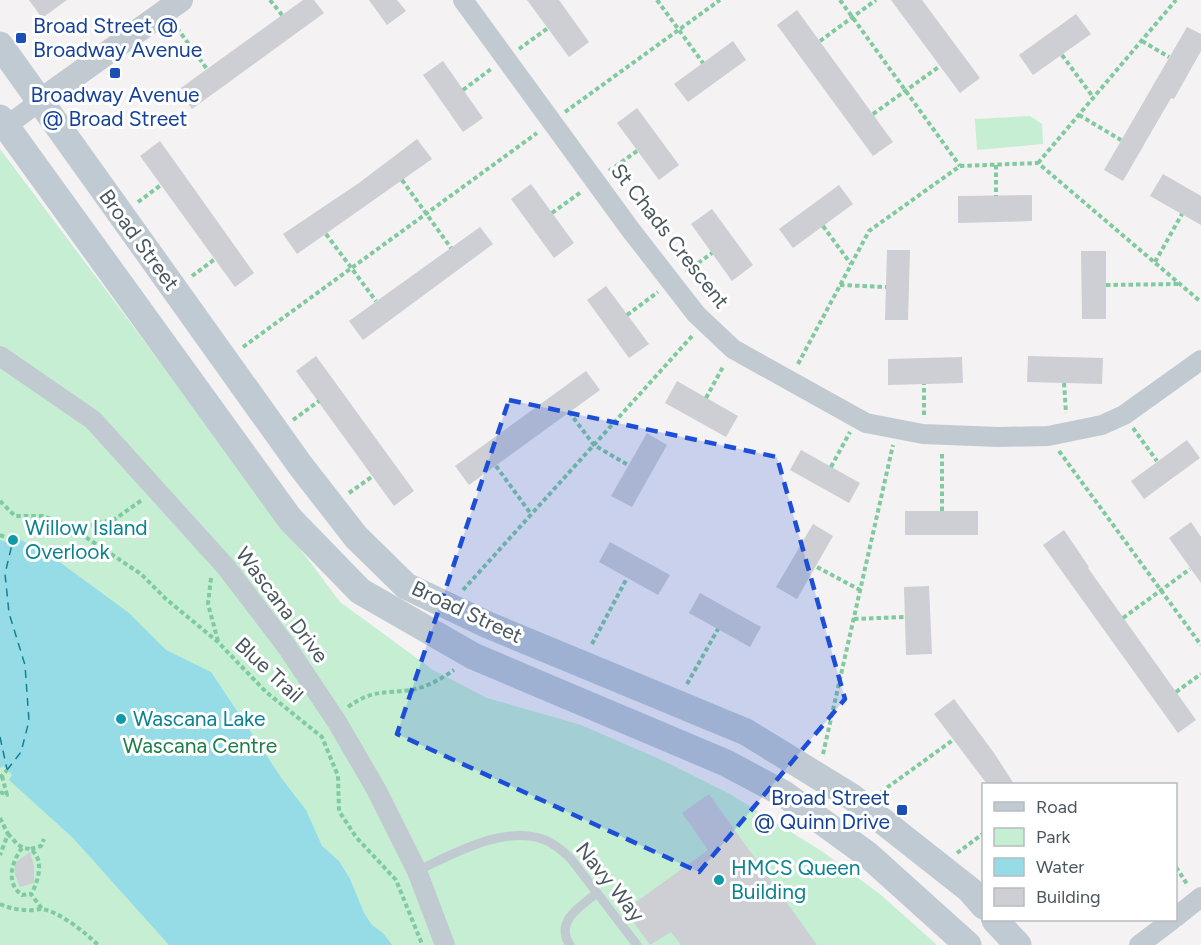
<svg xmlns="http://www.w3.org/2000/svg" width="1201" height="945" font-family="Figtree,sans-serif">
	<rect width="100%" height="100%" fill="#f4f2f2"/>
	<!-- green -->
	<g fill="#c5eed2">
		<path d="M 1030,116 L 1042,124 L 1043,144 L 977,150 L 975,119 Z"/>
		<path d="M 0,149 L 340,602 L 433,670 L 487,698 L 581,725 L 664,761 L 730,794 L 823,852 L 881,895 L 937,945 L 0,945 Z"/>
	</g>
	<!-- water -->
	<path fill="#95dce7" d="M 17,538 L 54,558 L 129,613 L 166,650 L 211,672 L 282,779 L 306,810 L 322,846 L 339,861 L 350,879 L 364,913 L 372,925 L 383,933 L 392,945 L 169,945 L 73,838 L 9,780 L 12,775 L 3,766 L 0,768 L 0,540 L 12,544 Z"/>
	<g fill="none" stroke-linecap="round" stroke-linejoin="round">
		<!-- ferry -->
		<g stroke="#158090" stroke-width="1.5" stroke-dasharray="8 6" stroke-linecap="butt">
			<path d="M 0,737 L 7,769"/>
			<path d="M 7,770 L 21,752 L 29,721 L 25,665 L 9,613 L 5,574 L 13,540"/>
		</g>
	</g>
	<!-- building -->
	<g fill="#cdcfd4">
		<path d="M 29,0 L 67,0 L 42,18 Z"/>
		<path d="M 303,0 L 314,0 L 324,13 L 192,109 L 178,90 Z"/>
		<path d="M 369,0 L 397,0 L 406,11 L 387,25 Z"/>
		<path d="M 527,0 L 559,0 L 589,42 L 569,57 Z"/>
		<path d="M 891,0 L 922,0 L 980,78 L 960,93 Z"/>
		<path d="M 797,10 L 893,142 L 873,156 L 777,25 Z"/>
		<path d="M 1076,14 L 1091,34 L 1033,75 L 1019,55 Z"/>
		<path d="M 1187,27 L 1201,34 L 1201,51 L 1174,99 L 1171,98 L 1123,181 L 1104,170 Z"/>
		<path d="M 733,41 L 746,60 L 688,102 L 674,84 Z"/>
		<path d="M 443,61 L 483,118 L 463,132 L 423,75 Z"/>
		<path d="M 637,108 L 679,165 L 659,180 L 617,123 Z"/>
		<path d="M 417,139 L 432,159 L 297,254 L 283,234 L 359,183 Z"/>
		<path d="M 160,141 L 254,273 L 235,287 L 140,156 Z"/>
		<path d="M 1163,174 L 1201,196 L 1201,225 L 1150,196 Z"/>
		<path d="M 531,184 L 574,243 L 554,258 L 511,199 Z"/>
		<path d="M 839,185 L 853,204 L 793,248 L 779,229 Z"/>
		<path d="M 1032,195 L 1032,221 L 958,223 L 958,196 Z"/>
		<path d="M 712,209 L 753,265 L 732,281 L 691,224 Z"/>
		<path d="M 480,227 L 493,244 L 363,340 L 349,321 Z"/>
		<path d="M 887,250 L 910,250 L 908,320 L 885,320 Z"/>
		<path d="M 1081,251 L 1106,251 L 1106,319 L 1082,319 Z"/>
		<path d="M 606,286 L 649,344 L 629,358 L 587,300 Z"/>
		<path d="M 316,356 L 414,491 L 394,506 L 296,371 Z"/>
		<path d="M 1028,356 L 1103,358 L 1102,384 L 1027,382 Z"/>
		<path d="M 962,357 L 963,383 L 888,385 L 888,359 Z"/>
		<path d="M 586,371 L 600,390 L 469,485 L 455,466 Z"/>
		<path d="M 677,381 L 738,416 L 726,437 L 665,403 Z"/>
		<path d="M 647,433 L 667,445 L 632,507 L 611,496 Z"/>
		<path d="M 1187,440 L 1200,458 L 1144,499 L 1131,481 Z"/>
		<path d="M 801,450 L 860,483 L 849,503 L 790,470 Z"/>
		<rect x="905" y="511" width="73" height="24"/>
		<path d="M 1191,522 L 1201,537 L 1201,583 L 1169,538 Z"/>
		<path d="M 813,524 L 833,536 L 797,599 L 776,587 Z"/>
		<path d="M 1064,530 L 1089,567 L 1088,568 L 1196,720 L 1178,733 L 1043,545 Z"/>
		<path d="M 610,542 L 670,575 L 658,595 L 599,562 Z"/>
		<path d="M 929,586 L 932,654 L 906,655 L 904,587 Z"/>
		<path d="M 700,593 L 761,627 L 750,647 L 689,613 Z"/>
		<path d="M 954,699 L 994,753 L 1014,784 L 987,784 L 934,714 Z"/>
		<path d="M 709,794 L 817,945 L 681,945 L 671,932 L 650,945 L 625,910 L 708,850 L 682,813 Z"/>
		<path d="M 30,852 L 34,866 L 34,883 L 20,887 L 15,874 L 15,863 Z"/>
	</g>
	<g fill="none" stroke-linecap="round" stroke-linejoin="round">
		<!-- path -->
		<g stroke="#7fca9f" stroke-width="4" stroke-dasharray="4.5 3" stroke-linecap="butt">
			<path d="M 270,0 L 282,15"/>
			<path d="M 657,0 L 703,63"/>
			<path d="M 840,0 L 960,166"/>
			<path d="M 177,28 L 207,69"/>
			<path d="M 820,41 L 876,0"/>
			<path d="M 1142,41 L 1169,57"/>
			<path d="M 519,49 L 548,28"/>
			<path d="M 1062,55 L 1093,97"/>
			<path d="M 463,90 L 491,69"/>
			<path d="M 565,112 L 720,0"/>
			<path d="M 873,114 L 940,66"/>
			<path d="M 1079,115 L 1121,140"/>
			<path d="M 1038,163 L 1176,0"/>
			<path d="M 996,165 L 996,196"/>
			<path d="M 609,171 L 637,151"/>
			<path d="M 402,180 L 451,248"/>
			<path d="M 138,202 L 161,185"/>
			<path d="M 552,213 L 581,192"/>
			<path d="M 823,226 L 851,264"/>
			<path d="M 326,234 L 376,301"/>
			<path d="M 1155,262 L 1182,214"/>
			<path d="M 686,272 L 712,253"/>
			<path d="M 192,276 L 215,259"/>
			<path d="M 840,285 L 886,287"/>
			<path d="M 1106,285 L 1179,284"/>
			<path d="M 627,315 L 658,292"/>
			<path d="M 243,347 L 537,133"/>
			<path d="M 798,364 L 869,231 L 960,166 L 1038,163 L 1201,302"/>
			<path d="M 1064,383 L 1066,413"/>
			<path d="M 706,398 L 724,365"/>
			<path d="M 569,412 L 594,445 L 628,465"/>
			<path d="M 924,415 L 924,384"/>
			<path d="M 293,420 L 319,401"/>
			<path d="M 1133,428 L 1157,461"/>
			<path d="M 1059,451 L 1201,645"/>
			<path d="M 496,466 L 531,514"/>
			<path d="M 831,467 L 850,432"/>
			<path d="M 349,493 L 373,476"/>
			<path d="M 0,501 L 15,516 L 43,516 L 62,523 L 75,530 L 141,574 L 166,599 L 218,642 L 266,692 L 322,737 L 338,776 L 339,811 L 356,837 L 396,880 L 422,944"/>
			<path d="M 942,511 L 942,453"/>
			<path d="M 76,529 L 115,519 L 142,500"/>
			<path d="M 0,535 L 13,540"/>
			<path d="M 817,567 L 860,590"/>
			<path d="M 211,578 L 208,604 L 218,641"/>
			<path d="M 463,590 L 693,335"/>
			<path d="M 1123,618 L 1190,569"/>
			<path d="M 854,619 L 905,617"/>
			<path d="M 592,644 L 627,578"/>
			<path d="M 687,684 L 718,629"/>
			<path d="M 1176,692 L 1201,674"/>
			<path d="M 348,707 C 373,689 383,694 411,690 C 427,687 441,679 454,670"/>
			<path d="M 823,754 L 893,445"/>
			<path d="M 0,778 L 7,770"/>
			<path d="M 0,792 L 7,795 L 2,776"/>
			<path d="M 881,792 L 953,740"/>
			<path d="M 0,818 L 8,834 L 0,855"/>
			<path d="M 8,834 C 12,838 17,845 22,847 C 25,849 28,848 31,850 C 45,859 38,883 31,894 L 42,909"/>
			<path d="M 22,848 C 12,861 5,883 22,895 L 31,894"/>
			<path d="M 31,849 L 41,846 L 44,839"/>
			<path d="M 957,853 L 984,833"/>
			<path d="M 1176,867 L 1187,884"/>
			<path d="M 0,904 C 9,908 18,910 28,910 C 32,911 38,909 42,909 C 60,912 86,933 98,945"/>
		</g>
		<!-- service -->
		<g stroke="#c1cad0" stroke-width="9">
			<path d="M 417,871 C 453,854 505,824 545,840 C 555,844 563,851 571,859 L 637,945"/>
			<path d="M 570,945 C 554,921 581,906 597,893"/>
		</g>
		<!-- minor -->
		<g stroke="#c1cad0" stroke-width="20">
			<path d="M 463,0 L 630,229 L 696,314 L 733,349 L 866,423 L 923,434 L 998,437 L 1048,436 L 1102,425 L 1124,415 L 1201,360"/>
			<path d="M 0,131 L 40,101"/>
			<path d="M 0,356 L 93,420 L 226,567 L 287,647 L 337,722 L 376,789 L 417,871 L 445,945"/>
			<path d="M 1176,917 L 1201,897"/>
			<path d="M 1139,945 L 1172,920"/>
		</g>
		<!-- tertiary -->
		<path stroke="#c1cad0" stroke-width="24" d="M 40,101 L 181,0"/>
		<!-- secondary -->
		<g stroke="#c0cad2" stroke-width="27">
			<path d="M 0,45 L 300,465 L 356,537 L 406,586 L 488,625 L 746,732 L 852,797 L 970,890 L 984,906"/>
			<path d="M 0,118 L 290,519 L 360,591 L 473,656 L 726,763 L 784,794 L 868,855 L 968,945"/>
			<path d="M 995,920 L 1018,945"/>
		</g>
	</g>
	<!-- marked area -->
	<path fill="#1d4ed8" fill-opacity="0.2" stroke="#1d4ed8" stroke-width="4.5" stroke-dasharray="12 8" stroke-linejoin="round" d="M 509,400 L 777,457 L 845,699 L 699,872 L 397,734 Z"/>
	<!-- markers -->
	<g fill="#1a4fb4" stroke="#fff" stroke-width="2">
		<rect x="15" y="32" width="12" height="12" rx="3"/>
		<rect x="109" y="67" width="12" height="12" rx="3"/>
		<rect x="896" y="804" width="12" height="12" rx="3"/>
	</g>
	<g fill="#0f9aa8" stroke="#fff" stroke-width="2">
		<circle cx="13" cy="540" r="6"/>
		<circle cx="121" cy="719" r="6"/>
		<circle cx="719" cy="880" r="6"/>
	</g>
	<g text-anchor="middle" stroke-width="6" stroke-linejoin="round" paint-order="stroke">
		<!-- transit labels -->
		<g font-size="21" fill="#164399" stroke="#fff" text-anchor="start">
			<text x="33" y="33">Broad Street @<tspan x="33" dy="24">Broadway Avenue</tspan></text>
			<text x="115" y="102" text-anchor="middle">Broadway Avenue<tspan x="115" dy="24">@ Broad Street</tspan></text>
			<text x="890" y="805" text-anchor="end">Broad Street<tspan x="890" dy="24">@ Quinn Drive</tspan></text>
		</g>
		<!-- street labels -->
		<g font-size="21" fill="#4b575f" stroke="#fff">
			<text transform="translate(670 236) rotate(52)" y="7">St Chads Crescent</text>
			<text transform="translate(139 240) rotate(54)" y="7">Broad Street</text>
			<text transform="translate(282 605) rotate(53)" y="7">Wascana Drive</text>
			<text transform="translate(467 612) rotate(25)" y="7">Broad Street</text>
			<text transform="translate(269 670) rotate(43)" y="7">Blue Trail</text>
			<text transform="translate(610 882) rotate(51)" y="7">Navy Way</text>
		</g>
		<!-- culture labels -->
		<g font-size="21" fill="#0d838f" stroke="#fff" text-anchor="start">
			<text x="25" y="535">Willow Island<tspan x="25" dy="24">Overlook</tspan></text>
			<text x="133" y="726">Wascana Lake</text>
			<text x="731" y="875">HMCS Queen<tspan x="731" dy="24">Building</tspan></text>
		</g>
		<!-- park labels -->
		<g font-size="21" fill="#1e7d47" stroke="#fff">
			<text x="200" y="753">Wascana Centre</text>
		</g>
	</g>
	<!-- legend -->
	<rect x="982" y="783" width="195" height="138" fill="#ffffff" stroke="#b7bcbf" stroke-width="1.5"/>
	<rect x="994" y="802" width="30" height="9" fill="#c0cad2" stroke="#b7bcbf" stroke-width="1.5"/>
	<text x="1036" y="813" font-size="18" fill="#4b575f">Road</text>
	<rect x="994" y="828" width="30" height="18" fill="#c5eed2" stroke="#b7bcbf" stroke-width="1.5"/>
	<text x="1036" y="843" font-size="18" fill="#4b575f">Park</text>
	<rect x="994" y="858" width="30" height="18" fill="#95dce7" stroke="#b7bcbf" stroke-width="1.5"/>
	<text x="1036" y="873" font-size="18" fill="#4b575f">Water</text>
	<rect x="994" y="888" width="30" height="18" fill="#cdcfd4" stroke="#b7bcbf" stroke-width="1.5"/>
	<text x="1036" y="903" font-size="18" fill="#4b575f">Building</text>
</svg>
